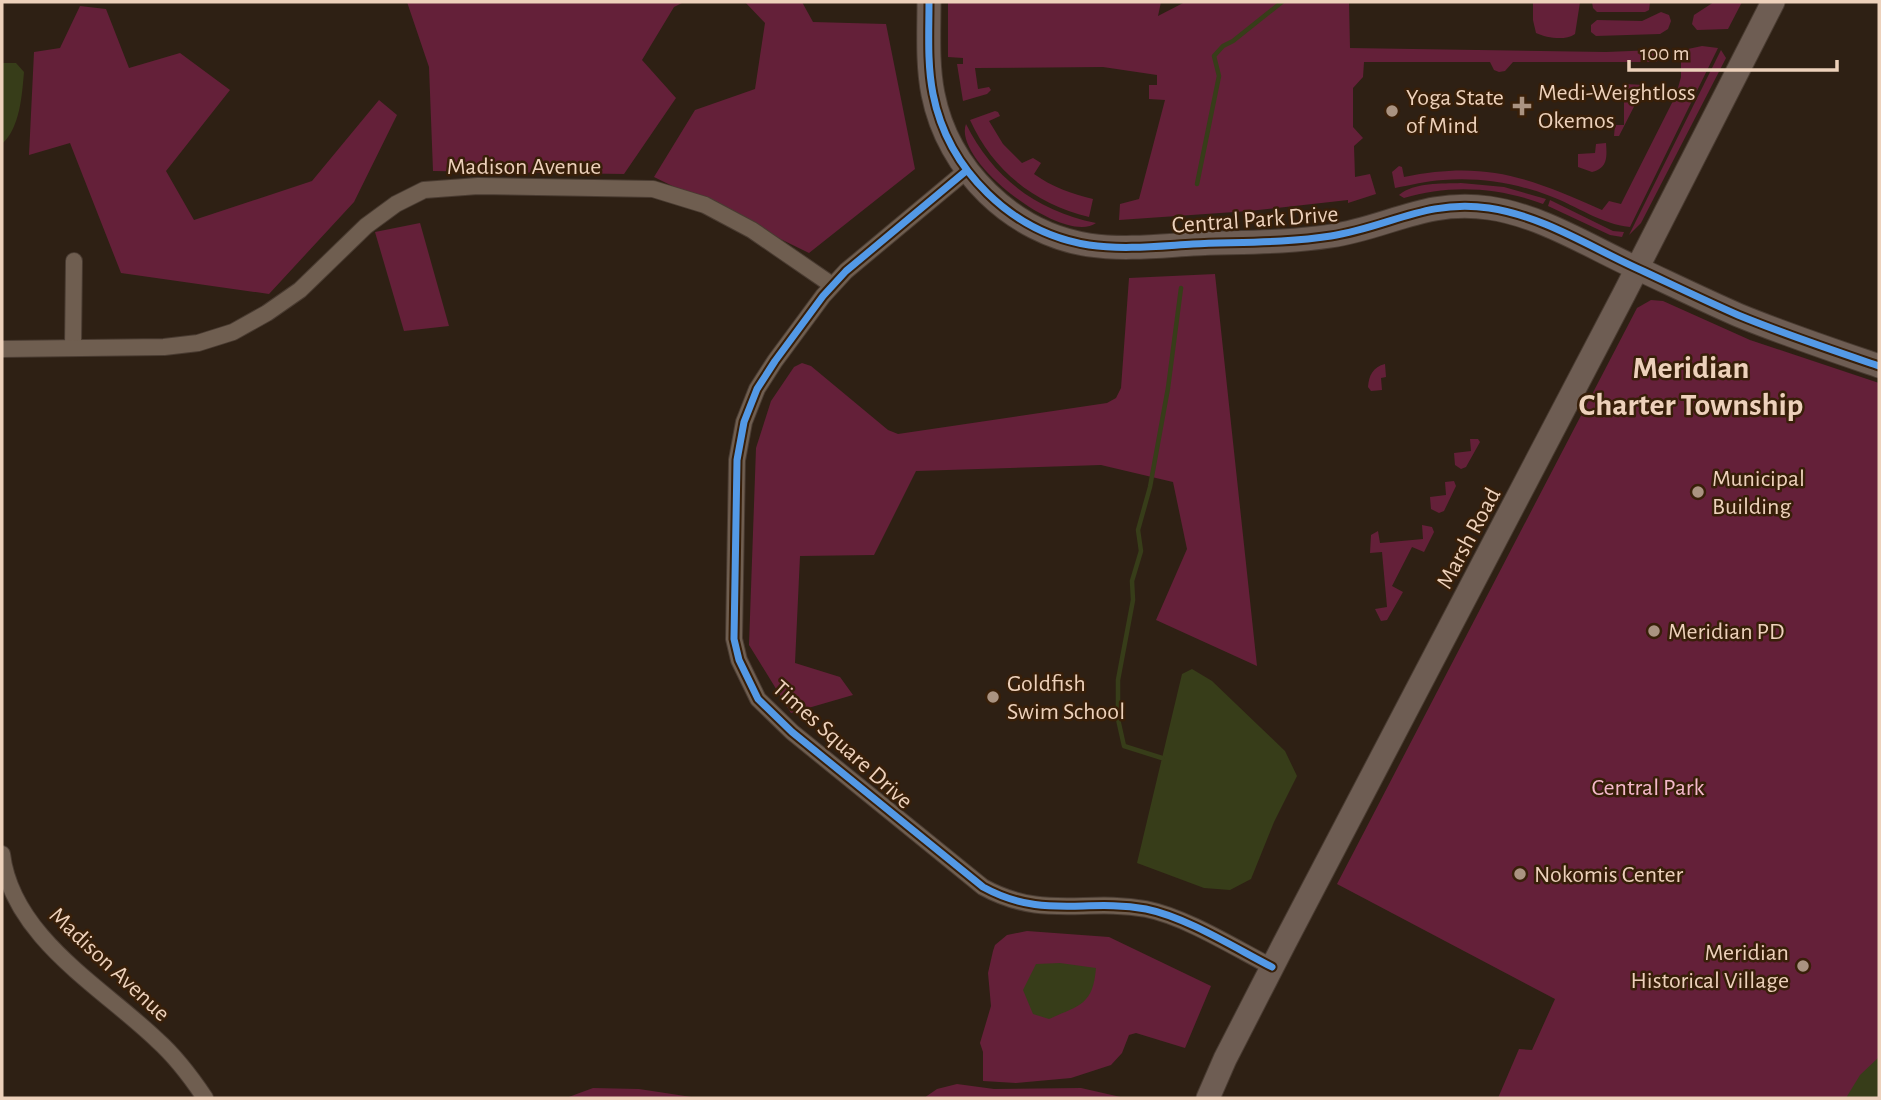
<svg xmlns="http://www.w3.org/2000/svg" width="1881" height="1100" font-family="'Alegreya Sans',sans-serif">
	<rect width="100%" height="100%" fill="#2e2014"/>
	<!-- green -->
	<g fill="#642039">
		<path d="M 407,2 L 684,2 L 674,7 L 642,60 L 676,98 L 624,174 L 433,171 L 429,67 Z"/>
		<path d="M 745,2 L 802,2 L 813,22 L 886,24 L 915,169 L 809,253 L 654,177 L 695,110 L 755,89 L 765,23 Z"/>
		<path d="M 948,2 L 1161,2 L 1158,16 L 1185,2 L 1349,2 L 1350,48 L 1606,52 L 1655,50 L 1660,51 L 1662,56 L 1656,62 L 1513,62 L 1505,71 L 1499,72 L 1494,70 L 1490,62 L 1364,62 L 1363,77 L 1353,88 L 1353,127 L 1363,138 L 1354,146 L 1355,177 L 1370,174 L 1376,194 L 1348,203 L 1348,200 L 1249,211 L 1119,220 L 1120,204 L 1139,199 L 1165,100 L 1149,99 L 1149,85 L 1157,85 L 1157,75 L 1103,67 L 975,68 L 978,89 L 989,87 L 991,90 L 987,94 L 963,101 L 957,64 L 963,64 L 963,58 L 948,57 Z"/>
		<path d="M 1533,2 L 1580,2 L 1575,34 C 1565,41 1547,38 1536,33 L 1533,20 Z"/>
		<path d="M 1592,2 L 1650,2 L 1649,10 L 1645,12 L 1597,12 L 1593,8 Z"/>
		<path d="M 1714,2 L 1742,2 L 1728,29 L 1697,30 L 1692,24 L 1694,15 Z"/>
		<path d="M 80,6 L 106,9 L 129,68 L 180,53 L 230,90 L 166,171 L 194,220 L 312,181 L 379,100 L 397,115 L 354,202 L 269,294 L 121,273 L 70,143 L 29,155 L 34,52 L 60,48 Z"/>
		<path d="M 1661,12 L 1669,15 L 1671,21 L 1668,29 L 1660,34 L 1596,36 L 1591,32 L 1591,25 L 1597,20 L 1642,21 Z"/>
		<path d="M 1702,46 L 1718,48 L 1630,227 C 1601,224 1577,206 1550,196 C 1516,183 1479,177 1443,180 C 1426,181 1411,185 1395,188 L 1392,172 L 1399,166 L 1402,167 L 1404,177 C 1486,160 1530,178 1602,210 L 1609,201 L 1621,204 L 1676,95 L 1681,77 L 1681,55 L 1688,49 Z"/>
		<path d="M 1721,50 L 1726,58 L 1641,223 L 1629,235 Z"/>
		<path d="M 1624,84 L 1645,85 L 1619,136 L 1614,136 L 1615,125 L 1624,125 Z"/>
		<path d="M 995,111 L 998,112 L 1000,116 L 989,121 L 1003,144 L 1022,163 L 1033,158 L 1041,163 L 1034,174 C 1052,187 1072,194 1093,199 L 1089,217 C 1035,204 993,171 970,120 Z"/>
		<path d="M 966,124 C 993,178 1037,211 1096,223 C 1064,246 952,161 966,124 Z"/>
		<path d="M 1606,143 C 1607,157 1608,168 1592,172 L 1578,167 L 1578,154 L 1595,153 L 1596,144 Z"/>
		<path d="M 1461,183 L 1504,187 L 1546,199 L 1543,204 C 1499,187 1449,184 1404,198 L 1399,195 C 1414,182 1442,184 1461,183 Z"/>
		<path d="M 1550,200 L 1613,231 L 1624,232 L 1622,237 L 1610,235 L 1548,206 Z"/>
		<path d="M 420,223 L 449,326 L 404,331 L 375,232 Z"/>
		<path d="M 1215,274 L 1257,666 L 1156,620 L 1187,549 L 1173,482 L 1101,465 L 916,471 L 874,555 L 800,556 L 795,663 L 840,677 L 853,695 L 791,713 L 749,645 L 756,448 L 771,401 L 794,367 L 802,363 L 811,366 L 888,430 L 898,434 L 1107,403 L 1116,398 L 1121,388 L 1129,278 Z"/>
		<path d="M 1651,300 L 1663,301 L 1750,340 L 1879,383 L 1879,1098 L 1498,1098 L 1519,1049 L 1532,1050 L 1555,999 L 1337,884 L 1637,308 Z"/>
		<path d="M 1385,364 L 1386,377 L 1381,378 L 1382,390 L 1371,391 L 1368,387 C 1369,375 1373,367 1385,364 Z"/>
		<path d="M 1470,439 L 1478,439 L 1480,442 L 1466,467 L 1461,469 L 1455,465 L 1454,453 L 1471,451 Z"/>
		<path d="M 1454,481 L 1456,486 L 1444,511 L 1439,513 L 1431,509 L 1430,497 L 1446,495 L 1445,482 Z"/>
		<path d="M 1422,525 L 1432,527 L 1434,532 L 1424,552 L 1412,547 L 1392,586 L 1403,592 L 1387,620 L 1381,621 L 1375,609 L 1387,607 L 1382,552 L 1370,553 L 1371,535 L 1378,531 L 1380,543 L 1423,539 Z"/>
		<path d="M 1027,931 L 1109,937 L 1211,986 L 1185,1048 L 1136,1033 L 1129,1035 L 1122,1053 L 1111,1065 L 1071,1078 L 1016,1083 L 983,1081 L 983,1052 L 980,1043 L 991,1006 L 988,973 L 993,951 L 995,945 L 1007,935 Z"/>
		<path d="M 957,1084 L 994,1089 L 1081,1088 L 1125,1098 L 924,1098 L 937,1089 Z"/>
		<path d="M 593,1088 L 639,1089 L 698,1098 L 566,1098 Z"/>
	</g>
	<!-- water -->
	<g fill="#373d19">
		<path d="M 2,63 L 16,63 L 24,72 C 22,95 20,128 2,144 Z"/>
		<path d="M 1192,669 L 1212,681 L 1285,751 L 1297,776 L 1274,822 L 1251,879 L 1230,890 L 1204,888 L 1137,863 L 1182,674 Z"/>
		<path d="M 1060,963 L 1096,968 C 1093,1005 1080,1005 1049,1019 L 1033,1014 L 1023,990 L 1036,964 Z"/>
		<path d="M 1879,1057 L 1879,1098 L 1846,1098 L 1860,1075 Z"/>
	</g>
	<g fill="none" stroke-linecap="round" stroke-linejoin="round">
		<!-- stream -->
		<g stroke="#373d19" stroke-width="4.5">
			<path d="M 1197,184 L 1219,76 L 1214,56 L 1223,46 L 1233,41 L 1282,2"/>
			<path d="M 1162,758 L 1124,746 L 1118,719 L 1118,680 L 1133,600 L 1132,581 L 1141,551 L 1138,530 L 1150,487 L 1168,388 L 1181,288"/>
		</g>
		<defs>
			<g id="street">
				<path d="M 966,171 L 846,271 L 823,296 L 775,361 L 757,389 L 744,422 L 737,460 L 734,639 L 739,660 L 758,699 L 792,732 L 983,887 C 1043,920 1085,898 1146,909 C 1186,917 1235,948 1272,967"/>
				<path d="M 73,347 L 74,261"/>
				<path d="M 2,349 L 164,347 L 198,343 L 233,332 L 267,313 L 300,290 L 366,226 L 396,204 L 424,190 L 478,186 L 653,189 L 705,205 L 752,230 L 832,285"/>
				<path d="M 2,854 C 12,937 102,987 157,1040 C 176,1057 191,1077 205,1098"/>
			</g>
			<g id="secondary">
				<path d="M 929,2 C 929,32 927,64 933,94 C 948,170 1012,233 1089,245 C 1123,250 1159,246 1193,244 C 1239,242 1286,243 1331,236 C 1389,227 1426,199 1489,208 C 1544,216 1593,249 1643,271 C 1675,286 1706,301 1738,315 C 1784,334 1832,350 1879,366"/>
				<path d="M 1208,1098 L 1225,1059 L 1284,944 L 1624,294 L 1773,2"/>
			</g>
		</defs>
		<!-- street casing -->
		<use href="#street" stroke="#493b31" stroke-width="18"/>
		<!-- secondary casing -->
		<use href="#secondary" stroke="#493b31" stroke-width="25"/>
		<!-- street -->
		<use href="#street" stroke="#6f5e50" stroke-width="16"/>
		<!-- secondary -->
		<use href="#secondary" stroke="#6e5d53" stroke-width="23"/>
		<defs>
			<g id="cycleway">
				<path d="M 929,2 C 929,32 927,64 933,94 C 948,170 1012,233 1089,245 C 1123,250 1159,246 1193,244 C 1239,242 1286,243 1331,236 C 1389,227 1426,199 1489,208 C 1544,216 1593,249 1643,271 C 1675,286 1706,301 1738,315 C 1784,334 1832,350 1879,366"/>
				<path d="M 966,171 L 846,271 L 823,296 L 775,361 L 757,389 L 744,422 L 737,460 L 734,639 L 739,660 L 758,699 L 792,732 L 983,887 C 1043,920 1085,898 1146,909 C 1186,917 1235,948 1272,967"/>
			</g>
		</defs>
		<!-- cycleway casing -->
		<use href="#cycleway" stroke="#381f09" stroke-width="11"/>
		<!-- cycleway -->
		<use href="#cycleway" stroke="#5399e6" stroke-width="7"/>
	</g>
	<!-- markers -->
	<g fill="#aa9381" stroke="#381f09" stroke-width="2.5">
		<path d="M1518.5 95.5h7v7h7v7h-7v7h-7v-7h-7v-7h7z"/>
		<circle cx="1392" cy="111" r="7"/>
		<circle cx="1698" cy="492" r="7"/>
		<circle cx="1654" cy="631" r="7"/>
		<circle cx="993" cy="697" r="7"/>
		<circle cx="1520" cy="874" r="7"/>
		<circle cx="1803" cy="966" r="7"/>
	</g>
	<g text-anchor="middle" stroke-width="5" stroke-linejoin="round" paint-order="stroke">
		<!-- poi labels -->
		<g font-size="24" fill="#edd1bb" stroke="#381f09" text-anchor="start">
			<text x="1538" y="100">Medi-Weightloss<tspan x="1538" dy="28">Okemos</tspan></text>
			<text x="1406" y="105">Yoga State<tspan x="1406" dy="28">of Mind</tspan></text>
			<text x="1712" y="486">Municipal<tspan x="1712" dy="28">Building</tspan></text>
			<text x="1668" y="639">Meridian PD</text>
			<text x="1007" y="691">Goldfish<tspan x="1007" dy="28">Swim School</tspan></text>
			<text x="1534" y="882">Nokomis Center</text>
			<text x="1789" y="960" text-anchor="end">Meridian<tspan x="1789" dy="28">Historical Village</tspan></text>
		</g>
		<!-- street labels -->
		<g font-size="24" fill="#edd1bb" stroke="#381f09">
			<text x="524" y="174">Madison Avenue</text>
			<text transform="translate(1255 219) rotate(-4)" y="8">Central Park Drive</text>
			<text transform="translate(1468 538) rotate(-62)" y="8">Marsh Road</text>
			<text transform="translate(843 744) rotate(42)" y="8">Times Square Drive</text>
			<text transform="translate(110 964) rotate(43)" y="8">Madison Avenue</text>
		</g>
		<!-- park labels -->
		<g font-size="24" fill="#f5b9cb" stroke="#381f09">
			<text x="1648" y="795">Central Park</text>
		</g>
		<!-- district labels -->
		<g font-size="32" font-weight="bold" fill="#edd1bb" stroke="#381f09">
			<text x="1691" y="378">Meridian<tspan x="1691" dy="37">Charter Township</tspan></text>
		</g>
	</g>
	<!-- border -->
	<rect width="1881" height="1100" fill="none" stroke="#edd1bb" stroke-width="7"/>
	<!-- scale -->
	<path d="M1629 60v10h208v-10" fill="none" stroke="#edd1bb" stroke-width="3.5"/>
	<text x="1640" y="60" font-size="21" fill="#edd1bb" stroke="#381f09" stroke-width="5" paint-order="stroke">100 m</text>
</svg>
